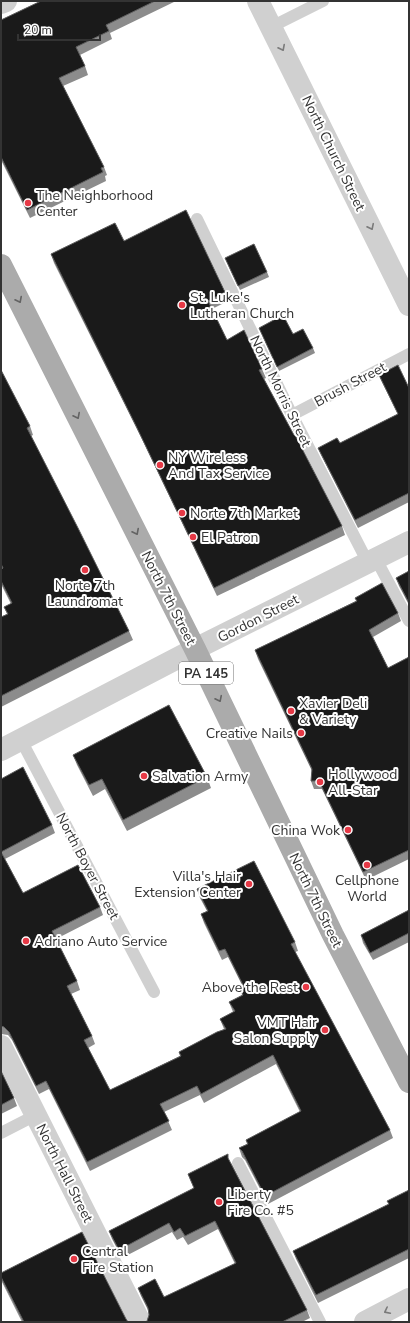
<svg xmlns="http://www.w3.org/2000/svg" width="410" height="1323" font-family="'Nunito Sans',sans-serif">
	<rect width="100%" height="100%" fill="#fff"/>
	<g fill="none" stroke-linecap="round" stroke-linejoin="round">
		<!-- service -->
		<g stroke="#d0d0d0" stroke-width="12">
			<path d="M 271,27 L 323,1"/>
			<path d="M 197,219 L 292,415 L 368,563"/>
			<path d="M 292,415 L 409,354"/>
			<path d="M 376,559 L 409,621"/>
			<path d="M 21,740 L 154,992"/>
			<path d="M 1,1133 L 36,1115"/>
			<path d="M 238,1163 L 320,1322"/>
		</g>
		<!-- minor -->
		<g stroke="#d0d0d0" stroke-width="22">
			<path d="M 258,1 L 409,305"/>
			<path d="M 1,3 L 6,1"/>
			<path d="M 1,1046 L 140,1322"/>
		</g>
		<!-- tertiary -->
		<g stroke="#d0d0d0" stroke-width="22">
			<path d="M 1,750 L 195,649 L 409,542"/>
			<path d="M 365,1322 L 409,1299"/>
		</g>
		<!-- primary -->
		<path stroke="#ababab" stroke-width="22" d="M 1,265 L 195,649 L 333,935 L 409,1082"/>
	</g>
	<!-- wall -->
	<g fill="#8c8c8c">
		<path d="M 41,1 L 176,1 L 110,33 L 112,39 L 80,55 L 85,66 L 88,75 L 63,86 L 104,167 L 107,175 L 105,176 L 106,181 L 30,218 L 1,160 L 1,20 Z"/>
		<path d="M 124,241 L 225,292 L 228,301 L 212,309 L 227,340 L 262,369 L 266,378 L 264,379 L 342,526 L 345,535 L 217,596 L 141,437 L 54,263 L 51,254 Z"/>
		<path d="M 225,258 L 267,272 L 269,277 L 240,290 Z"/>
		<path d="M 259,328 L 293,334 L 313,348 L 315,353 L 279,371 Z"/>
		<path d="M 1,370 L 30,426 L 33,435 L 31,436 L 129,631 L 133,640 L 1,707 L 1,617 L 7,614 L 4,607 L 11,604 L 1,584 L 1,570 L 2,569 L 1,566 Z"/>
		<path d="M 379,375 L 409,388 L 409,502 L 358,528 L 321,455 L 318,448 L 340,443 L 398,414 L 382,382 Z"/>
		<path d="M 409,571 L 409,605 L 399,586 L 396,578 Z"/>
		<path d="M 355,598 L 398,613 L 401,621 L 373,637 L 388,668 L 409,657 L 409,859 L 366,880 L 322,789 L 314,789 L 311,781 L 312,771 L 258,659 L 255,650 L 356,601 Z"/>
		<path d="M 73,755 L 207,777 L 211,788 L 127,831 L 105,789 L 93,796 L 77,765 Z"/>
		<path d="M 1,779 L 52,825 L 55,833 L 5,859 L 23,893 L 100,907 L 103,915 L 56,939 L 77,981 L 80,990 L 71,994 L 92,1036 L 95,1044 L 88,1048 L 110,1090 L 180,1056 L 179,1052 L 224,1029 L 220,1019 L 233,1012 L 229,1002 L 242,995 L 240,989 L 243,987 L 228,957 L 222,960 L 204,923 L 201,914 L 207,911 L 200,898 L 197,889 L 295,942 L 298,951 L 295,952 L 390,1130 L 393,1138 L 268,1204 L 245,1160 L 242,1157 L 239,1148 L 247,1144 L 246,1140 L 300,1112 L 276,1064 L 204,1103 L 200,1095 L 164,1112 L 172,1130 L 90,1171 L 49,1089 L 39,1094 L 12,1040 L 8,1035 L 1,1034 Z"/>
		<path d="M 409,910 L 409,942 L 373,960 L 363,943 L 361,935 Z"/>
		<path d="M 1,1071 L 14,1098 L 17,1106 L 1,1114 Z"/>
		<path d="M 231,1163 L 307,1310 L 310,1318 L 302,1322 L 146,1322 L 147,1321 L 149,1315 L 149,1312 L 141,1296 L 138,1288 L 164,1297 L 235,1264 L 218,1229 L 188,1245 L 183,1237 L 177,1240 L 172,1232 L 122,1258 L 112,1239 L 109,1231 L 194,1188 L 188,1174 Z"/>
		<path d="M 409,1190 L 409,1258 L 318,1303 L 296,1259 L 293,1251 L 389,1205 Z"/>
		<path d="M 1,1273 L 126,1319 L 128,1322 L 22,1322 L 2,1282 L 1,1279 Z"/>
	</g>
	<!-- building -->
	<g fill="#1a1a1a" stroke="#5f5f5f">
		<path d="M 41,1 L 155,1 L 106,25 L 109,31 L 76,47 L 85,66 L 59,78 L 104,167 L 101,168 L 103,172 L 27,210 L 1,157 L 1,20 Z"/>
		<path d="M 186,210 L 225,292 L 208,301 L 227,340 L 244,330 L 262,369 L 259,370 L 294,435 L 295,435 L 342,526 L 214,588 L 137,428 L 51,254 L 115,223 L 124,241 Z"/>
		<path d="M 254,244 L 267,272 L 238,286 L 225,258 Z"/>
		<path d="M 283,315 L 293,334 L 303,329 L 313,348 L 277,367 L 259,328 Z"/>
		<path d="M 398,365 L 409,388 L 409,493 L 355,520 L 318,448 L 337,438 L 340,443 L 398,414 L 379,375 Z"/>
		<path d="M 1,370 L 30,426 L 27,428 L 78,528 L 129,631 L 1,696 L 1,617 L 8,614 L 4,607 L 12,603 L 1,581 L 1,570 L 3,568 L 1,564 Z"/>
		<path d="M 409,571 L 409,603 L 396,578 Z"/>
		<path d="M 382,583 L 398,613 L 369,630 L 388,668 L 409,657 L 409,850 L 363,872 L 319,781 L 311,781 L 312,769 L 255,650 L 357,601 L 355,598 Z"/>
		<path d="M 169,705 L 207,777 L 123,820 L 102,779 L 89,785 L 73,755 Z"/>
		<path d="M 23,767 L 52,825 L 1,852 L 23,893 L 78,865 L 100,907 L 52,931 L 77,981 L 67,986 L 92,1036 L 84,1040 L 110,1090 L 181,1056 L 179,1052 L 217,1032 L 226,1029 L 220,1019 L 235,1011 L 229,1002 L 243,995 L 240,989 L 244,987 L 225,949 L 219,951 L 201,914 L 208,911 L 197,889 L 254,861 L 295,942 L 291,944 L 390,1130 L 265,1196 L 242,1151 L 239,1148 L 248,1144 L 246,1140 L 301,1111 L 273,1055 L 201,1094 L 197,1086 L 160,1104 L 169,1121 L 87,1162 L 46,1081 L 36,1086 L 9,1032 L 4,1027 L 1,1026 L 1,779 Z"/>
		<path d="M 409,910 L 409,933 L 370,953 L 361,935 Z"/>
		<path d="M 1,1071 L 14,1098 L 1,1105 Z"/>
		<path d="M 228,1154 L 228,1158 L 307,1310 L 282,1322 L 146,1322 L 147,1321 L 149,1315 L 148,1308 L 138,1288 L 155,1279 L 164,1297 L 236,1263 L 215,1221 L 185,1236 L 180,1228 L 174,1232 L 169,1223 L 119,1250 L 109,1231 L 194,1188 L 188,1174 Z"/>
		<path d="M 409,1190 L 409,1249 L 316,1295 L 293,1251 L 389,1204 L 387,1201 Z"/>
		<path d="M 82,1232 L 126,1319 L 128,1322 L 24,1322 L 1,1277 L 1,1273 Z"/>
	</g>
	<!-- one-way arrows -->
	<defs><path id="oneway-chevron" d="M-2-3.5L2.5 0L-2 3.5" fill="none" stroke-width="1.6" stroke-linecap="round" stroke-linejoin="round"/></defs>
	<g stroke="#7a7a7a">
		<use href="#oneway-chevron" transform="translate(282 48) rotate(63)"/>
		<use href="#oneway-chevron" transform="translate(371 227) rotate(64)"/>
		<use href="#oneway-chevron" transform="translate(387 1311) rotate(153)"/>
	</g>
	<g stroke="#636363">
		<use href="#oneway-chevron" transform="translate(19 300) rotate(63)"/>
		<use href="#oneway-chevron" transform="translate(77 416) rotate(63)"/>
		<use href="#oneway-chevron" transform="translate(136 532) rotate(63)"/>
		<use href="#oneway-chevron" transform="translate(219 699) rotate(64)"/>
	</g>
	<!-- markers -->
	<g fill="#e63946" stroke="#fff" stroke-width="1.5">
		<circle cx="28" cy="203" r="4"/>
		<circle cx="182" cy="305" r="4"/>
		<circle cx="160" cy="465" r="4"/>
		<circle cx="182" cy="513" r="4"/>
		<circle cx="193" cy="537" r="4"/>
		<circle cx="85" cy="570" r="4"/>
		<circle cx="291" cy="711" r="4"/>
		<circle cx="301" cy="733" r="4"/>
		<circle cx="144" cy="776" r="4"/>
		<circle cx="320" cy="782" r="4"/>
		<circle cx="348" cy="830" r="4"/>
		<circle cx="367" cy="865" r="4"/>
		<circle cx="249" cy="884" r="4"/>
		<circle cx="26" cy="941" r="4"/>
		<circle cx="306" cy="987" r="4"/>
		<circle cx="325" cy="1030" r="4"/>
		<circle cx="219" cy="1202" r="4"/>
		<circle cx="74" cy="1259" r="4"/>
	</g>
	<g text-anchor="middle" stroke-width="4" stroke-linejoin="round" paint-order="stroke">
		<!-- shield labels -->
		<rect fill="#fff" stroke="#707070" stroke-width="1" x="179" y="662" width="54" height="22" rx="3"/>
		<g font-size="13" font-weight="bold" fill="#333">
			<text x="206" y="678">PA 145</text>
		</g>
		<!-- street labels -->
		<g font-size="14" fill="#333" stroke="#fff">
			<text transform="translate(334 153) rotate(64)" y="5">North Church Street</text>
			<text transform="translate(350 384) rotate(-28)" y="5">Brush Street</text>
			<text transform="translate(281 391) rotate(64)" y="5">North Morris Street</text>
			<text transform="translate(169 598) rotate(63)" y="5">North 7th Street</text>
			<text transform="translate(258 618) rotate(-27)" y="5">Gordon Street</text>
			<text transform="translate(88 866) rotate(62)" y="5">North Boyer Street</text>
			<text transform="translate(316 900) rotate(64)" y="5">North 7th Street</text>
			<text transform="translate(65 1173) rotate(63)" y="5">North Hall Street</text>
		</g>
		<!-- poi labels -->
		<g font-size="14" fill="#333" stroke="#fff" text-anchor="start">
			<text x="36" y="200">The Neighborhood<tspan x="36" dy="16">Center</tspan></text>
			<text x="190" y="302">St. Luke's<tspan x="190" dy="16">Lutheran Church</tspan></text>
			<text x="168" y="462">NY Wireless<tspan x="168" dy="16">And Tax Service</tspan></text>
			<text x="190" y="518">Norte 7th Market</text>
			<text x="201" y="542">El Patron</text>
			<text x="85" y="590" text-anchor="middle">Norte 7th<tspan x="85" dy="16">Laundromat</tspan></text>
			<text x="299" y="708">Xavier Deli<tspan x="299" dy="16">&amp; Variety</tspan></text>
			<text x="293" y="738" text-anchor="end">Creative Nails</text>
			<text x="328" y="779">Hollywood<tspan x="328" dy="16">All-Star</tspan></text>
			<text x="152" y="781">Salvation Army</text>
			<text x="340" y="835" text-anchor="end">China Wok</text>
			<text x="241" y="881" text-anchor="end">Villa's Hair<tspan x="241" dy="16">Extension Center</tspan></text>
			<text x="367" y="885" text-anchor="middle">Cellphone<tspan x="367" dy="16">World</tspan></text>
			<text x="34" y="946">Adriano Auto Service</text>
			<text x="298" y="992" text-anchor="end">Above the Rest</text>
			<text x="317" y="1027" text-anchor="end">VMT Hair<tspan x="317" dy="16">Salon Supply</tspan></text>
			<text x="227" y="1199">Liberty<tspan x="227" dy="16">Fire Co. #5</tspan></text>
			<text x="82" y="1256">Central<tspan x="82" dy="16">Fire Station</tspan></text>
		</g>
	</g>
	<!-- border -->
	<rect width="410" height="1323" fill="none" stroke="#333333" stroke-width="4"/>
	<!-- scale -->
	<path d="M18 34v6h82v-6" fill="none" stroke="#333333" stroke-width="2"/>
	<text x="24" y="34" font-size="12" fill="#333333" stroke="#ffffff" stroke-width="3" paint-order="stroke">20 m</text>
</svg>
